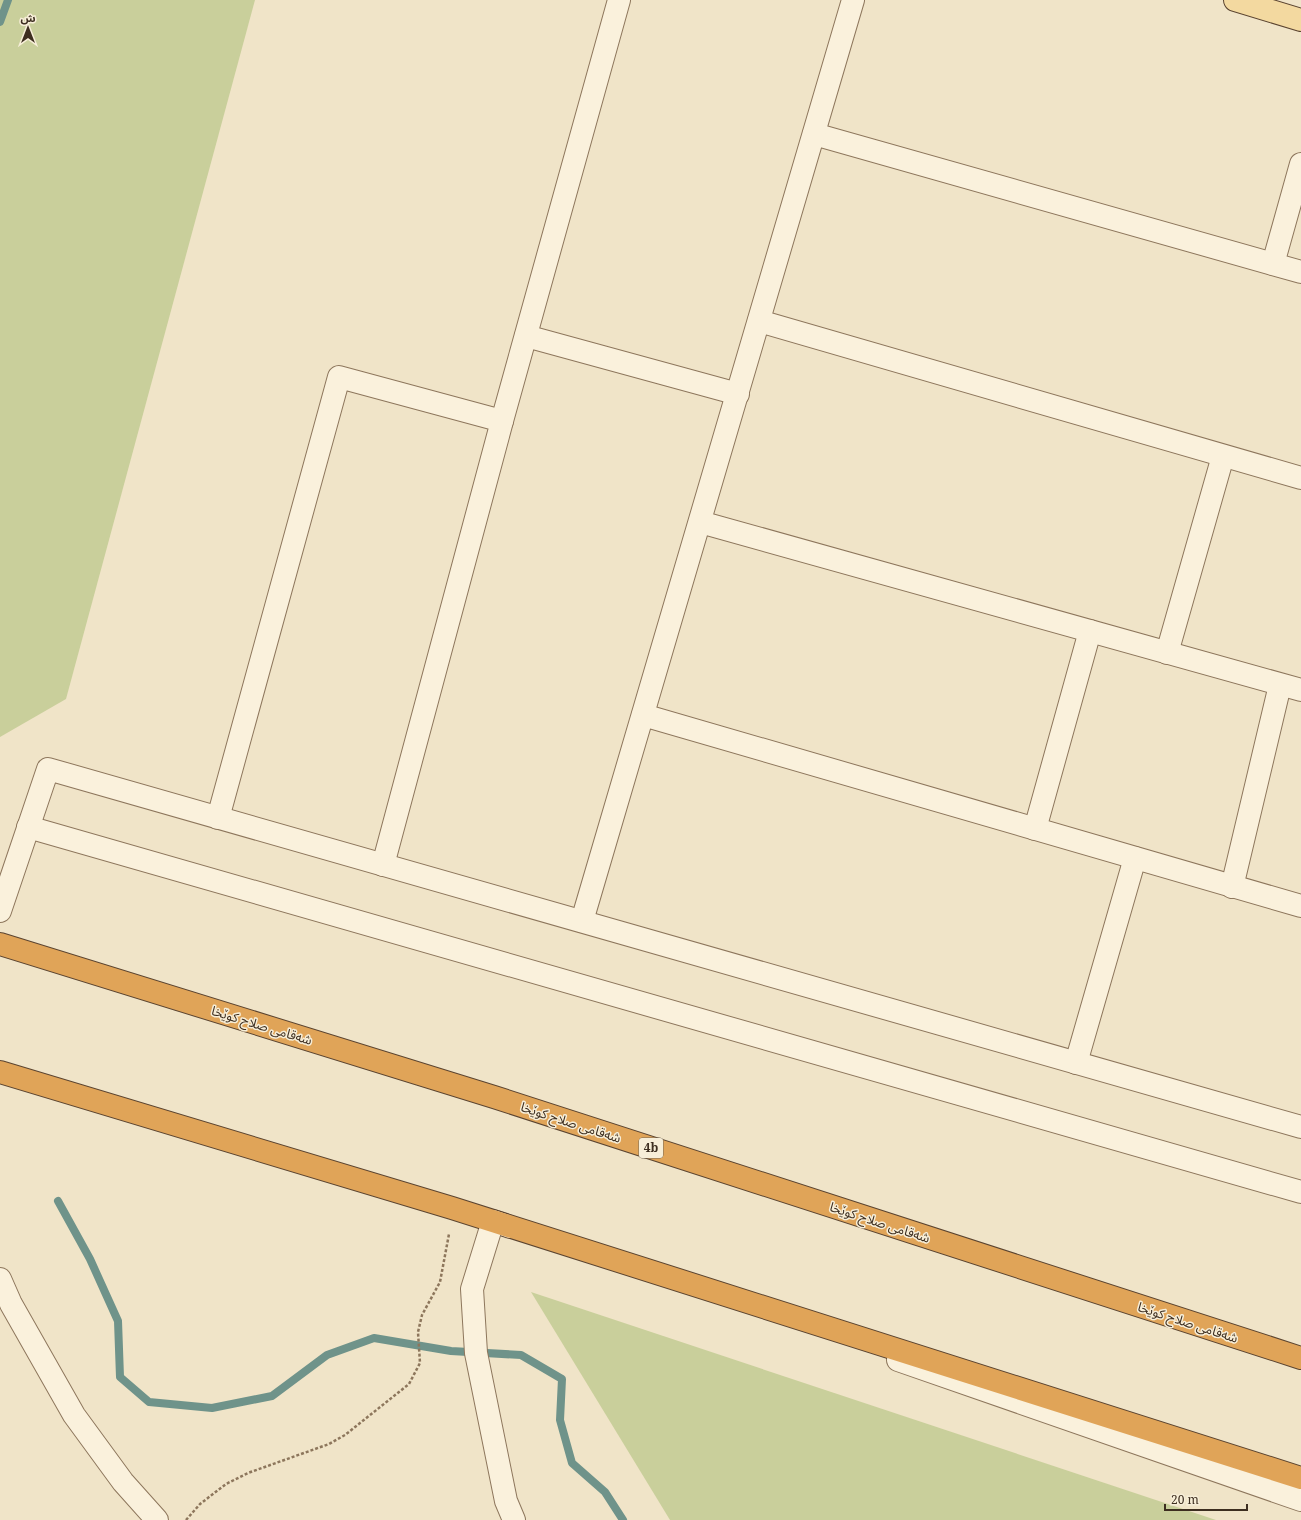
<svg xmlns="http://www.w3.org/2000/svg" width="1301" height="1520" font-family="'Noto Serif','Noto Sans Arabic',serif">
	<rect width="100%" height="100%" fill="#f0e4c8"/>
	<!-- green -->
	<g fill="#c9cf9b">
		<path d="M 0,0 L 255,0 L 66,699 L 0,737 Z"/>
		<path d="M 531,1292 L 1216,1520 L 670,1520 Z"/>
	</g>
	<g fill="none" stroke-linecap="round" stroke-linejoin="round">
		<!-- stream -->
		<g stroke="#6f938a" stroke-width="8">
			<path d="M 0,22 L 8,0"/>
			<path d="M 58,1201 L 90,1259 L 118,1321 L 120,1377 L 149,1402 L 212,1408 L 272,1396 L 327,1355 L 374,1338 L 451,1351 L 521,1355 L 562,1379 L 560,1420 L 572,1463 L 605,1492 L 623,1520"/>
		</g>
		<defs>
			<g id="minor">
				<path d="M 814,134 L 1301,272"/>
				<path d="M 1273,264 L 1301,164"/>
				<path d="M 759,321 L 1301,478"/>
				<path d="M 526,336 L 738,394"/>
				<path d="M 700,522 L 1301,690"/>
				<path d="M 1167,653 L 1223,456"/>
				<path d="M 643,715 L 1301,906"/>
				<path d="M 218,818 L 339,377 L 502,421"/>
				<path d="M 28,827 L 1301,1192"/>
				<path d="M 1035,829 L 1090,631"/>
				<path d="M 383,865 L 502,421 L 619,0"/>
				<path d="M 1232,887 L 1280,685"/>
				<path d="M 0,911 L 48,769 L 1301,1127"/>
				<path d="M 582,921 L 853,0"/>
				<path d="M 1076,1063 L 1135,858"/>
				<path d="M 510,1227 L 493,1221 L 472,1289 L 476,1353 L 506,1501 L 514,1520"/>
				<path d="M 0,1279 L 11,1304 L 74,1415 L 123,1482 L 157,1520"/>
				<path d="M 898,1360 L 1301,1500"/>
			</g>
			<path id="major" d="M 1235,0 L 1301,20"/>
			<g id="highway">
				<path d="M 0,944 L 494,1097 L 1301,1358"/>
				<path d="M 0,1072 L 452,1208 L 1301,1478"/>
			</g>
		</defs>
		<!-- minor casing -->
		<use href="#minor" stroke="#8d765c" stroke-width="24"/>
		<!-- major casing -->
		<use href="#major" stroke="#5b4430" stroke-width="24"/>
		<!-- highway casing -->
		<use href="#highway" stroke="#5b4430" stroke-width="24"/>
		<!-- path -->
		<path stroke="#8d765c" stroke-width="2.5" stroke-dasharray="3 2" stroke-linecap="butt" d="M 186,1520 L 200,1504 L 226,1484 L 248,1473 L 329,1444 L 345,1435 L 409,1384 L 420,1363 L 418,1332 L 422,1315 L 440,1282 L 449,1234"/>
		<!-- minor -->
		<use href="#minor" stroke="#faf1dc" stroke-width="22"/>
		<!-- major -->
		<use href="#major" stroke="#f3d9a0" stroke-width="22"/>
		<!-- highway -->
		<use href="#highway" stroke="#e0a458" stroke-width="22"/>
	</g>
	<g text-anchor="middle" stroke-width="3" stroke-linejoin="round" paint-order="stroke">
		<!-- shield labels -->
		<rect fill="#f7eed8" stroke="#756857" stroke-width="1" x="639" y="1138" width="24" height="20" rx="3"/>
		<g font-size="12" font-weight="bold" fill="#3d2e20">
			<text x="651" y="1152">4b</text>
		</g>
		<!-- street labels -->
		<g font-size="13" fill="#3d2e20" stroke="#f7eed8">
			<text transform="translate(262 1025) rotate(17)" y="5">شەقامی صلاح کوێخا</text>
			<text transform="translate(571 1122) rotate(18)" y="5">شەقامی صلاح کوێخا</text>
			<text transform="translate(880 1222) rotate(18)" y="5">شەقامی صلاح کوێخا</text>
			<text transform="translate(1188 1322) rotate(18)" y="5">شەقامی صلاح کوێخا</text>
		</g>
	</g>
	<!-- north arrow -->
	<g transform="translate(28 28)" stroke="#f7eed8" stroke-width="3" paint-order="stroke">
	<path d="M0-3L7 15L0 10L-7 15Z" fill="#3d2e20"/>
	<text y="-6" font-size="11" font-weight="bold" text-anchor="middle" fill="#3d2e20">ش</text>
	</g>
	<!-- scale -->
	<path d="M1165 1504v6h82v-6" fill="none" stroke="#3d2e20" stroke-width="2"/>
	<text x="1171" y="1504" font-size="12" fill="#3d2e20" stroke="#f7eed8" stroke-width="3" paint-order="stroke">20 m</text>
</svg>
